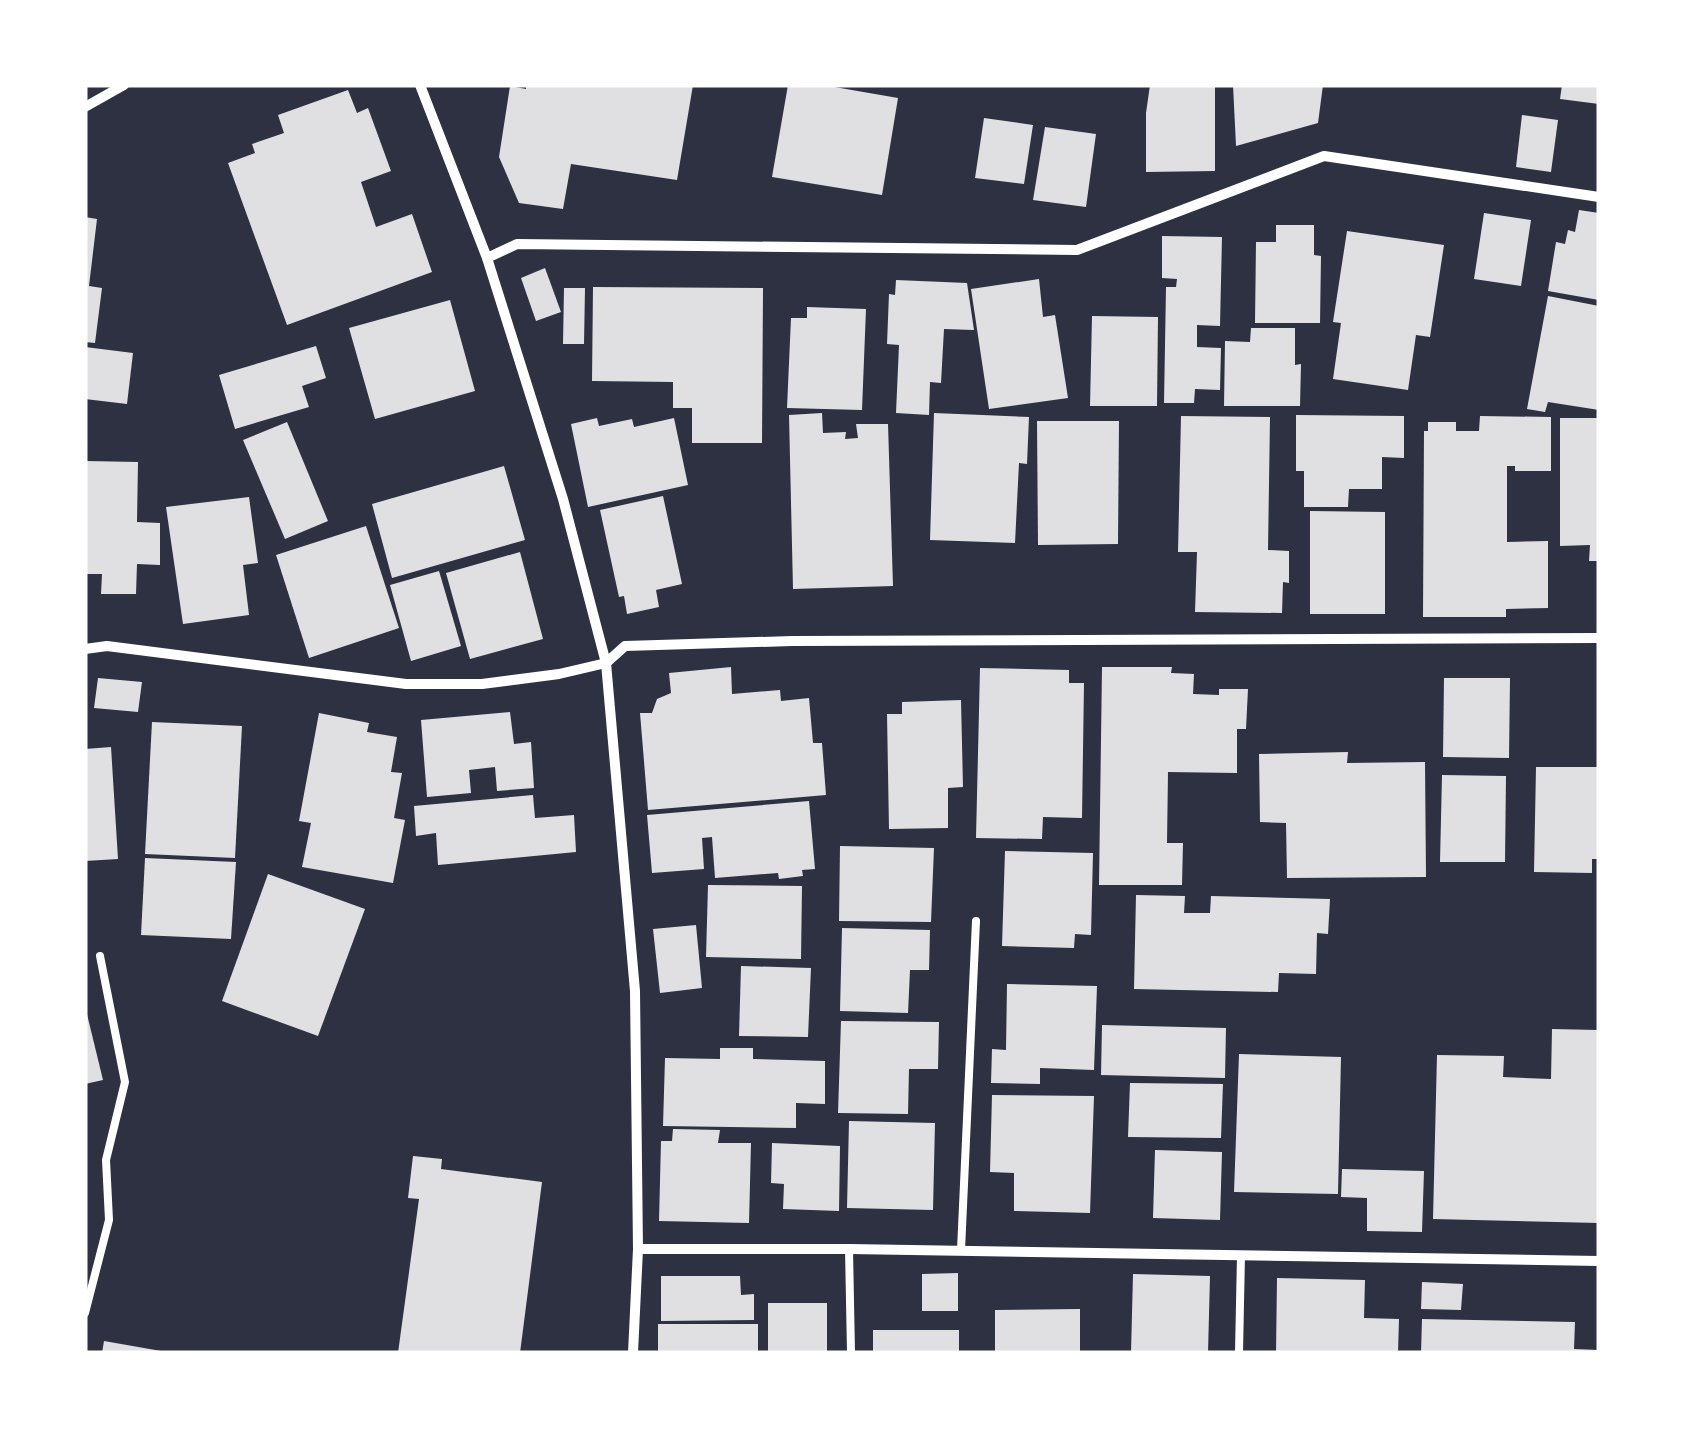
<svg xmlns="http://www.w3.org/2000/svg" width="1684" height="1438" font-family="'Archivo Narrow',sans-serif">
	<rect width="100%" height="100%" fill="#2d3142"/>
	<!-- building -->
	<g fill="#e0e0e3">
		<path d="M 526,85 L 693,85 L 677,180 L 571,164 L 563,209 L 519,203 L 499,157 L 510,86 L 526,89 Z"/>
		<path d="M 788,85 L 823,85 L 898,98 L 882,195 L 772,177 Z"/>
		<path d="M 1150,85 L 1215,85 L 1215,171 L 1146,172 L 1146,113 Z"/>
		<path d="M 1233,85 L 1323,85 L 1318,123 L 1236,146 Z"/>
		<path d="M 1562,85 L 1599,85 L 1599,104 L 1560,99 Z"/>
		<path d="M 348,90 L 357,113 L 368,108 L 391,171 L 361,182 L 376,227 L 412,214 L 432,272 L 287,325 L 228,163 L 255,153 L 252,144 L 284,133 L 278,115 Z"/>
		<path d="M 1522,115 L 1558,120 L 1551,172 L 1516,167 Z"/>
		<path d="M 984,118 L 1033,125 L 1024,184 L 975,178 Z"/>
		<path d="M 1045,127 L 1096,134 L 1086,207 L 1033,200 Z"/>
		<path d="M 1579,210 L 1599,213 L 1599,300 L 1548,291 L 1556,242 L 1565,244 L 1568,230 L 1575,232 Z"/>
		<path d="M 1484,213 L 1531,220 L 1521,286 L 1474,279 Z"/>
		<path d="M 85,217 L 97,219 L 89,286 L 102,288 L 95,343 L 85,342 Z"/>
		<path d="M 1276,225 L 1314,225 L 1314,255 L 1321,256 L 1320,323 L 1255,323 L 1256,242 L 1276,242 Z"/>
		<path d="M 1347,231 L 1444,245 L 1430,337 L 1416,335 L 1408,390 L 1333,379 L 1341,323 L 1333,322 Z"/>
		<path d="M 1162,236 L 1222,237 L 1220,326 L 1197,325 L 1197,347 L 1221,348 L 1220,390 L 1195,389 L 1194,403 L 1164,403 L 1166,287 L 1176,287 L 1177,279 L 1162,278 Z"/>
		<path d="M 545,268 L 561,312 L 536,321 L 521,278 Z"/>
		<path d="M 1039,279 L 1043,317 L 1055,315 L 1068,398 L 989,409 L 971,289 Z"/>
		<path d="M 896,280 L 967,283 L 974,330 L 944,329 L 941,383 L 930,382 L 929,415 L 896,413 L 899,345 L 887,344 L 889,294 L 895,295 Z"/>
		<path d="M 593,287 L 763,288 L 762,443 L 692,443 L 692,408 L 673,408 L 673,382 L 592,381 Z"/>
		<path d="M 564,288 L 585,288 L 584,344 L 563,344 Z"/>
		<path d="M 1548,296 L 1599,306 L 1599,410 L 1548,402 L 1545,412 L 1527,409 Z"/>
		<path d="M 450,300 L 475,391 L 375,419 L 349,328 Z"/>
		<path d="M 807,307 L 866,309 L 862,410 L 787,408 L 791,318 L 807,318 Z"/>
		<path d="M 1092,316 L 1158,317 L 1157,406 L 1090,406 Z"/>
		<path d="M 1251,328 L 1295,328 L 1295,365 L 1301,364 L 1300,406 L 1224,406 L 1225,341 L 1250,342 Z"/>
		<path d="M 316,346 L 326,378 L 302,386 L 309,407 L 235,429 L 219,375 Z"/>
		<path d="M 85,347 L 133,353 L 127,404 L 85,399 Z"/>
		<path d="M 822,413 L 823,433 L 846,432 L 845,439 L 858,438 L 856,424 L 888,424 L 893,586 L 793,589 L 789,415 Z"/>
		<path d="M 934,413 L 1029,417 L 1027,464 L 1019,463 L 1015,543 L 930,540 Z"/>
		<path d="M 1296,415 L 1404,416 L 1404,458 L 1382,457 L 1382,489 L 1349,489 L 1348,507 L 1304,507 L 1304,471 L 1296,471 Z"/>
		<path d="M 1181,416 L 1270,417 L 1268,550 L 1289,551 L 1289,583 L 1283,582 L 1282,613 L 1195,612 L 1197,552 L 1178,552 Z"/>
		<path d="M 1480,416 L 1551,417 L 1551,471 L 1515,471 L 1515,466 L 1507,466 L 1507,542 L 1548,541 L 1548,608 L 1506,609 L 1506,617 L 1423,617 L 1424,431 L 1428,431 L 1428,422 L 1456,422 L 1456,431 L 1479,431 Z"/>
		<path d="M 597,418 L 599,426 L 632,419 L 634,427 L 674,418 L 688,485 L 588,507 L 571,424 Z"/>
		<path d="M 1560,418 L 1599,418 L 1599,561 L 1589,561 L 1590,545 L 1560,546 Z"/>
		<path d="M 1037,421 L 1119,421 L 1118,544 L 1038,545 Z"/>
		<path d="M 287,422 L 328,521 L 285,539 L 243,440 Z"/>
		<path d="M 85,461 L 138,462 L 137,522 L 160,523 L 160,565 L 137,564 L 136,594 L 101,594 L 102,574 L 85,574 Z"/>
		<path d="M 504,466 L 525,540 L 392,578 L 372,504 Z"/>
		<path d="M 663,496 L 682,584 L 656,590 L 659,607 L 627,614 L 624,596 L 619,597 L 600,510 Z"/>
		<path d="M 249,497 L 258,563 L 243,565 L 249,615 L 183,624 L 166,507 Z"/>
		<path d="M 1310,511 L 1385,512 L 1385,614 L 1310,614 Z"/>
		<path d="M 366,526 L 399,628 L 309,658 L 276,555 Z"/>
		<path d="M 520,552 L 543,639 L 470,659 L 446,573 Z"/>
		<path d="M 439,571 L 461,646 L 411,661 L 390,585 Z"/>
		<path d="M 731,667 L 732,694 L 780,690 L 781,701 L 809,698 L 813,743 L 822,743 L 826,795 L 648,810 L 640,713 L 652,713 L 657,699 L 671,693 L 669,673 Z"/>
		<path d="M 1102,667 L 1172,667 L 1171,673 L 1194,674 L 1193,694 L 1219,695 L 1219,689 L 1248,689 L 1246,729 L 1237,729 L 1237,773 L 1168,772 L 1167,843 L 1183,843 L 1182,885 L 1099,885 Z"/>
		<path d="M 980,668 L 1069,670 L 1069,683 L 1084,683 L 1082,818 L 1043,817 L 1042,839 L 976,838 Z"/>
		<path d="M 98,678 L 142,682 L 138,712 L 94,708 Z"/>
		<path d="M 1444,678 L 1510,678 L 1509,758 L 1443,757 Z"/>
		<path d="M 961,700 L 963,787 L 948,788 L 948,828 L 889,829 L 887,714 L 902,714 L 902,702 Z"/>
		<path d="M 510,712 L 514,744 L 531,742 L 534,788 L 497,791 L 495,767 L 469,770 L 471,793 L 427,797 L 421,720 Z"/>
		<path d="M 319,713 L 369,723 L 367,732 L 397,737 L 391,772 L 402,773 L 394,818 L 405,820 L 393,883 L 302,867 L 311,823 L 299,821 Z"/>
		<path d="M 152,722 L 242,726 L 235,858 L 145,854 Z"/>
		<path d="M 111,747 L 118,859 L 85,861 L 85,749 Z"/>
		<path d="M 1348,752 L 1347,763 L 1425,762 L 1426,877 L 1287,878 L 1286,823 L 1260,822 L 1259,754 Z"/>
		<path d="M 1536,767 L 1599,767 L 1599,859 L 1592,859 L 1592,873 L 1534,872 Z"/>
		<path d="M 1442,775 L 1506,776 L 1505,862 L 1440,862 Z"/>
		<path d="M 533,795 L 535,818 L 574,815 L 576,852 L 438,865 L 436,833 L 416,836 L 414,806 Z"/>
		<path d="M 809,801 L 815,869 L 802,870 L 803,876 L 779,879 L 778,873 L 715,878 L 712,837 L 702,838 L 704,869 L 652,873 L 647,815 Z"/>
		<path d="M 840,846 L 934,848 L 931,922 L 839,921 Z"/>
		<path d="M 1005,851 L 1093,853 L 1091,935 L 1075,934 L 1074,948 L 1002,946 Z"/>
		<path d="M 145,858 L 236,862 L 231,939 L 141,935 Z"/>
		<path d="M 268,874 L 365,909 L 318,1036 L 222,1001 Z"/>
		<path d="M 708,885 L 802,886 L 801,959 L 706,957 Z"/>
		<path d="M 1136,895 L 1185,896 L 1184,913 L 1210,913 L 1211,896 L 1330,899 L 1328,934 L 1317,933 L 1316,974 L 1279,973 L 1278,992 L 1134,989 Z"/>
		<path d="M 696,925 L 702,988 L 660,993 L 653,929 Z"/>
		<path d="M 842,928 L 930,930 L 929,970 L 910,970 L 908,1013 L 840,1011 Z"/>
		<path d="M 741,966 L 811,968 L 808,1037 L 739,1036 Z"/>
		<path d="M 1007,984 L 1097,986 L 1094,1070 L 1040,1068 L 1040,1084 L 991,1083 L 992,1049 L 1006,1050 Z"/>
		<path d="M 85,1006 L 103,1080 L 85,1084 Z"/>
		<path d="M 841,1021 L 939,1022 L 938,1069 L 909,1069 L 908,1114 L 838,1113 Z"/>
		<path d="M 1102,1025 L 1226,1028 L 1225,1078 L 1101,1075 Z"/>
		<path d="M 1552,1029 L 1598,1030 L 1599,1223 L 1433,1219 L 1437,1055 L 1504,1056 L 1503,1077 L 1551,1079 Z"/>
		<path d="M 720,1048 L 753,1048 L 753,1059 L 825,1061 L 825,1104 L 796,1103 L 796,1128 L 663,1126 L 665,1058 L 720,1059 Z"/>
		<path d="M 1239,1054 L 1341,1057 L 1338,1194 L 1234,1192 Z"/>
		<path d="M 1130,1083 L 1223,1084 L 1221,1138 L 1128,1137 Z"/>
		<path d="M 992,1095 L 1094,1096 L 1090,1213 L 1014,1211 L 1014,1173 L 990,1172 Z"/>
		<path d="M 849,1121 L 935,1123 L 933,1210 L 847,1208 Z"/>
		<path d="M 673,1129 L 720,1130 L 718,1143 L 751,1143 L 749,1223 L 659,1221 L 661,1141 L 672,1141 Z"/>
		<path d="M 772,1143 L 840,1146 L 839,1211 L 783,1209 L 784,1184 L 771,1183 Z"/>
		<path d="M 1155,1150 L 1222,1152 L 1220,1220 L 1153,1218 Z"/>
		<path d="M 413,1156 L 442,1159 L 441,1169 L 542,1182 L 520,1353 L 398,1353 L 419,1199 L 408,1198 Z"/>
		<path d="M 1342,1169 L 1424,1171 L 1422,1232 L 1367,1231 L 1367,1198 L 1341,1197 Z"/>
		<path d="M 958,1273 L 958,1311 L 922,1311 L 922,1274 Z"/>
		<path d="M 1133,1274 L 1210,1276 L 1208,1353 L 1131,1353 Z"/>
		<path d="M 661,1276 L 740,1276 L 741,1295 L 754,1294 L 754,1320 L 661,1321 Z"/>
		<path d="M 1277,1278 L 1365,1280 L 1364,1318 L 1399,1319 L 1398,1353 L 1276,1353 Z"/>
		<path d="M 1422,1282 L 1463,1284 L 1461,1310 L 1421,1309 Z"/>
		<rect x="768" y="1303" width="59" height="50"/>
		<path d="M 1080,1309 L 1080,1353 L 995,1353 L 995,1310 Z"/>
		<path d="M 1422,1319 L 1575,1322 L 1574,1349 L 1599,1350 L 1599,1353 L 1421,1353 Z"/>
		<rect x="658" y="1324" width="100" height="29"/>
		<rect x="873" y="1330" width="86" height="23"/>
		<path d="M 104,1341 L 161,1351 L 161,1353 L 102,1353 Z"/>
	</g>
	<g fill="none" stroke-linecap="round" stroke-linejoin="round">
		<!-- service -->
		<g stroke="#fff" stroke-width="8">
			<path d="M 849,1249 L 851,1353"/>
			<path d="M 961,1250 L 976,921"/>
			<path d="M 85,1313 L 109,1220 L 106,1160 L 125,1082 L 100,956"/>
			<path d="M 1239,1353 L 1241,1255"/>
		</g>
		<!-- minor -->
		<g stroke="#fff" stroke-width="10">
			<path d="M 420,85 L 487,258 L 563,499 L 606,663 L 635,991 L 638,1249 L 633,1353"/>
			<path d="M 85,107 L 124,85"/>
			<path d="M 487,258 L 517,244 L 1077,250 L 1324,156 L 1599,197"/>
			<path d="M 85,649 L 107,646 L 406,684 L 482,684 L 559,674 L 606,663 L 625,646 L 792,641 L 1599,638"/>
			<path d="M 638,1249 L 849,1249 L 1599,1261"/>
		</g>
	</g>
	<!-- border -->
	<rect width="1684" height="1438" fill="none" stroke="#ffffff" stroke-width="175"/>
</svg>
